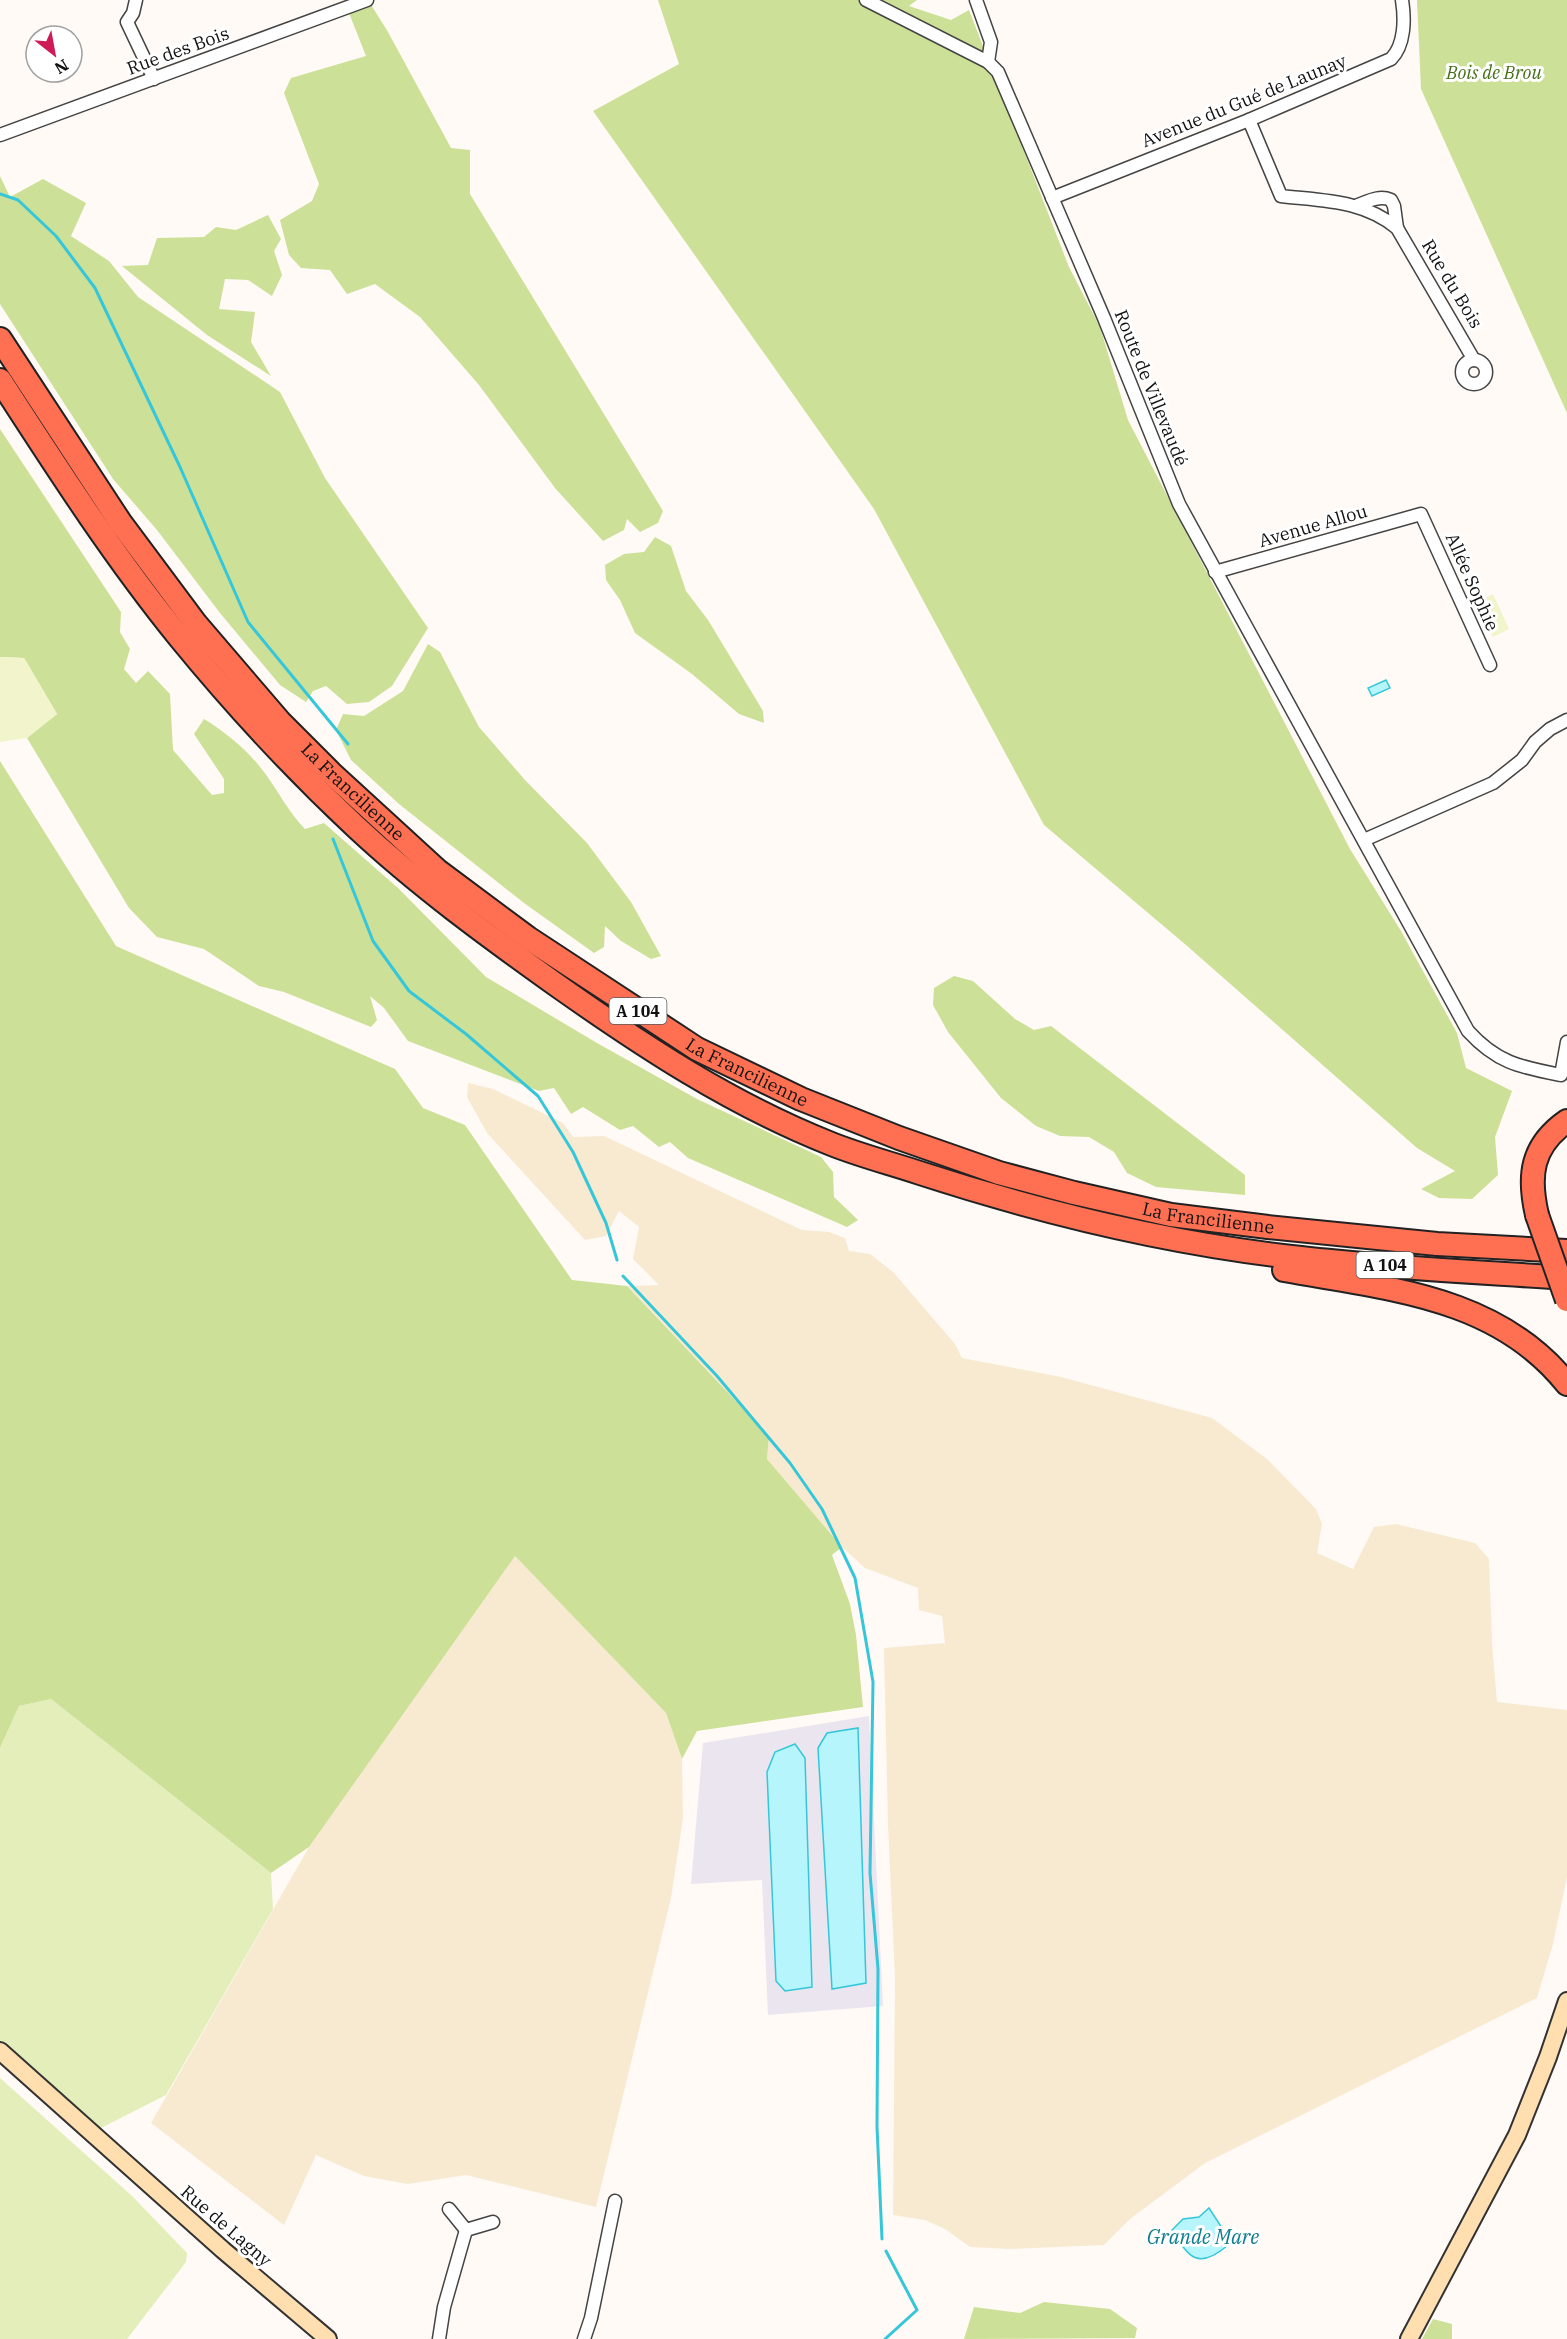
<svg xmlns="http://www.w3.org/2000/svg" width="1567" height="2339" font-family="'IBM Plex Serif',serif">
	<rect width="100%" height="100%" fill="#fffaf5"/>
	<!-- industrial -->
	<path fill="#ebe5f0" d="M 869,1716 L 883,2006 L 768,2015 L 762,1880 L 691,1884 L 703,1743 Z"/>
	<!-- farmland -->
	<g fill="#f8ead1">
		<path d="M 468,1083 L 493,1089 L 563,1123 L 573,1137 L 604,1136 L 802,1230 L 829,1232 L 845,1238 L 849,1251 L 870,1254 L 893,1272 L 955,1344 L 962,1358 L 1061,1377 L 1212,1418 L 1267,1459 L 1316,1509 L 1322,1524 L 1317,1553 L 1353,1569 L 1374,1527 L 1396,1524 L 1475,1543 L 1489,1559 L 1492,1643 L 1497,1702 L 1567,1710 L 1567,1877 L 1553,1944 L 1537,1998 L 1205,2163 L 1130,2219 L 1104,2245 L 1011,2249 L 970,2247 L 945,2229 L 925,2220 L 893,2215 L 895,1978 L 888,1825 L 884,1648 L 945,1643 L 942,1616 L 919,1610 L 918,1588 L 865,1568 L 842,1547 L 767,1459 L 769,1436 L 627,1286 L 659,1285 L 633,1259 L 639,1227 L 619,1211 L 606,1236 L 585,1240 L 487,1133 L 467,1097 Z"/>
		<path d="M 514,1555 L 666,1713 L 682,1759 L 683,1818 L 671,1898 L 596,2207 L 466,2175 L 408,2184 L 364,2176 L 316,2155 L 284,2225 L 151,2123 L 309,1847 Z"/>
	</g>
	<!-- green -->
	<g fill="#e4eeba">
		<path d="M 51,1699 L 271,1873 L 273,1909 L 166,2095 L 99,2129 L 0,2042 L 0,1748 L 19,1706 Z"/>
		<path d="M 0,2078 L 131,2195 L 187,2253 L 186,2262 L 127,2339 L 0,2339 Z"/>
	</g>
	<!-- forest -->
	<g fill="#cde097">
		<path d="M 368,0 L 388,32 L 451,148 L 470,150 L 470,194 L 663,511 L 658,523 L 640,532 L 627,519 L 624,530 L 603,541 L 555,488 L 479,385 L 420,317 L 375,284 L 347,294 L 330,270 L 301,268 L 289,255 L 280,220 L 312,201 L 319,184 L 284,93 L 291,78 L 366,56 L 347,8 Z"/>
		<path d="M 658,0 L 917,0 L 909,6 L 951,20 L 969,10 L 1069,267 L 1100,327 L 1128,420 L 1350,849 L 1401,931 L 1457,1033 L 1466,1068 L 1512,1091 L 1495,1137 L 1498,1175 L 1472,1199 L 1439,1198 L 1421,1189 L 1455,1171 L 1417,1148 L 1186,945 L 1044,825 L 874,509 L 593,111 L 679,64 Z"/>
		<path d="M 1417,0 L 1567,0 L 1567,413 L 1421,89 Z"/>
		<path d="M 0,176 L 10,197 L 43,179 L 86,203 L 71,236 L 109,261 L 138,297 L 280,392 L 325,478 L 428,628 L 392,686 L 369,702 L 347,704 L 326,686 L 313,691 L 306,702 L 280,685 L 220,613 L 157,530 L 113,479 L 0,304 Z"/>
		<path d="M 268,215 L 281,239 L 274,251 L 282,275 L 272,296 L 248,280 L 225,279 L 219,309 L 255,312 L 251,342 L 271,376 L 207,335 L 122,266 L 148,265 L 157,238 L 204,237 L 216,227 L 236,230 Z"/>
		<path d="M 0,429 L 121,612 L 120,632 L 130,649 L 124,669 L 136,683 L 148,671 L 170,694 L 173,750 L 212,795 L 224,793 L 224,779 L 194,734 L 204,719 C 227,733 251,753 267,776 C 279,793 290,814 305,829 L 324,823 L 398,888 L 486,977 L 597,1043 L 697,1099 L 821,1157 L 833,1172 L 834,1197 L 858,1220 L 847,1227 L 688,1158 L 670,1142 L 659,1147 L 633,1126 L 620,1130 L 583,1107 L 571,1114 L 554,1088 L 539,1091 L 408,1041 L 384,1008 L 370,996 L 377,1020 L 371,1027 L 284,992 L 259,986 L 204,949 L 157,937 L 129,908 L 27,738 L 57,714 L 24,658 L 0,657 Z"/>
		<path d="M 655,537 L 671,546 L 686,591 L 708,620 L 763,711 L 764,723 L 739,714 L 692,674 L 635,633 L 620,600 L 606,580 L 605,565 L 624,554 L 644,552 Z"/>
		<path d="M 428,644 L 440,652 L 479,727 L 525,780 L 587,843 L 631,902 L 661,956 L 651,959 L 621,941 L 605,926 L 604,947 L 594,953 L 524,903 L 399,804 L 351,760 L 336,730 L 343,714 L 364,716 L 403,691 Z"/>
		<path d="M 0,761 L 116,946 L 395,1069 L 423,1108 L 465,1125 L 572,1280 L 627,1286 L 769,1436 L 767,1459 L 842,1547 L 832,1555 L 850,1604 L 856,1635 L 863,1707 L 697,1731 L 682,1759 L 666,1713 L 515,1556 L 309,1847 L 271,1873 L 51,1699 L 19,1706 L 0,1748 Z"/>
		<path d="M 954,976 L 973,981 L 1015,1019 L 1034,1030 L 1051,1026 L 1245,1175 L 1245,1195 L 1156,1187 L 1127,1173 L 1114,1152 L 1089,1137 L 1060,1136 L 1036,1126 L 1001,1098 L 948,1032 L 933,1005 L 934,988 Z"/>
		<path d="M 1044,2302 L 1110,2309 L 1137,2328 L 1135,2338 L 964,2339 L 974,2307 L 1020,2313 Z"/>
		<path d="M 1433,2319 L 1452,2324 L 1452,2339 L 1422,2339 Z"/>
	</g>
	<!-- pitch -->
	<g fill="#f2f4cc">
		<path d="M 1493,594 L 1509,629 L 1493,637 L 1476,602 Z"/>
		<path d="M 0,657 L 24,658 L 57,714 L 27,738 L 0,742 Z"/>
	</g>
	<!-- water -->
	<g fill="#b5f5fb" stroke="#35c7d9" stroke-width="1.5">
		<path d="M 1386,680 L 1390,688 L 1372,696 L 1368,688 Z"/>
		<path d="M 858,1728 L 866,1983 L 832,1989 L 818,1748 L 827,1733 Z"/>
		<path d="M 795,1744 L 805,1758 L 812,1987 L 785,1991 L 776,1981 L 767,1772 L 775,1752 Z"/>
		<path d="M 1209,2208 L 1224,2231 L 1227,2246 C 1198,2270 1189,2258 1172,2230 L 1183,2219 L 1199,2217 Z"/>
	</g>
	<g fill="none" stroke-linecap="round" stroke-linejoin="round">
		<!-- stream -->
		<g stroke="#35c7d9" stroke-width="3">
			<path d="M 0,194 L 18,200 L 56,236 L 95,288 L 180,467 L 248,622 L 348,744"/>
			<path d="M 333,839 L 373,941 L 409,991 L 466,1034 L 538,1096 L 573,1152 L 606,1223 L 617,1260"/>
			<path d="M 623,1276 L 717,1376 L 790,1463 L 822,1509 L 855,1578 L 873,1682 L 870,1873 L 878,1969 L 877,2127 L 882,2239"/>
			<path d="M 885,2339 L 917,2310 L 886,2251"/>
		</g>
		<defs>
			<g id="minor">
				<path d="M 136,0 L 133,13 L 127,22 L 154,79"/>
				<path d="M 866,0 L 988,62 L 998,72 L 1104,318 L 1179,504 L 1468,1031 C 1497,1063 1520,1067 1561,1075 L 1567,1042"/>
				<path d="M 976,0 L 991,42 L 988,62"/>
				<path d="M 1249,120 L 1281,196 C 1324,201 1363,200 1397,228 L 1474,360"/>
				<path d="M 0,135 L 367,0"/>
				<path d="M 1052,198 L 1249,120 L 1391,59 C 1405,45 1405,19 1402,0"/>
				<path d="M 1358,205 C 1369,201 1379,195 1391,200 L 1394,206 L 1397,228"/>
				<circle cx="1474" cy="372" r="12"/>
				<path d="M 1215,572 L 1421,514 L 1490,665"/>
				<path d="M 1364,840 L 1493,783 L 1522,760 L 1535,742 L 1550,729 L 1567,720"/>
				<path d="M 449,2209 L 466,2230 L 493,2222"/>
				<path d="M 439,2339 L 444,2307 L 466,2230"/>
				<path d="M 584,2339 L 591,2318 L 615,2201"/>
			</g>
			<g id="secondary">
				<path d="M 0,2051 L 223,2250 L 328,2339"/>
				<path d="M 1409,2339 L 1517,2135 L 1548,2057 L 1567,2001"/>
			</g>
			<g id="motorway">
				<path id="s1" d="M 0,339 L 120,522 L 196,624 L 280,722 L 331,773 L 438,871 L 528,938 L 697,1049 L 801,1099 L 899,1138 L 999,1173 L 1074,1193 L 1171,1215 L 1268,1227 L 1437,1244 L 1567,1251"/>
				<path d="M 0,380 C 57,468 114,557 180,638 C 234,704 293,768 355,826 C 418,885 488,936 558,986 C 643,1046 731,1104 829,1143 C 858,1155 890,1163 920,1173 C 1043,1213 1171,1244 1301,1258 C 1389,1268 1478,1272 1567,1278"/>
				<path d="M 1537,1215 C 1528,1176 1531,1146 1567,1121"/>
				<path d="M 1284,1270 C 1388,1289 1497,1296 1567,1384"/>
			</g>
		</defs>
		<!-- minor casing -->
		<use href="#minor" stroke="#444" stroke-width="15"/>
		<!-- secondary casing -->
		<use href="#secondary" stroke="#333" stroke-width="20"/>
		<!-- motorway casing -->
		<use href="#motorway" stroke="#222" stroke-width="26"/>
		<!-- minor -->
		<use href="#minor" stroke="#fff" stroke-width="12"/>
		<!-- secondary -->
		<use href="#secondary" stroke="#ffdfb0" stroke-width="16"/>
		<!-- motorway -->
		<use href="#motorway" stroke="#ff7053" stroke-width="22"/>
		<defs>
			<path id="motorway-bridge" d="M 1537,1215 L 1567,1300"/>
		</defs>
		<!-- motorway-bridge casing -->
		<use href="#motorway-bridge" stroke="#222" stroke-width="26" stroke-linecap="butt"/>
		<!-- motorway-bridge -->
		<use href="#motorway-bridge" stroke="#ff7053" stroke-width="22"/>
	</g>
	<g text-anchor="middle" stroke-width="6" stroke-linejoin="round" paint-order="stroke">
		<!-- shield labels -->
		<g fill="#fff" stroke="#585858" stroke-width="1.5">
			<rect x="609.5" y="998" width="57" height="26" rx="4.5"/>
			<rect x="1356.5" y="1252" width="57" height="26" rx="4.5"/>
		</g>
		<g font-size="16" font-weight="bold" fill="#111">
			<text x="638" y="1017">A 104</text>
			<text x="1385" y="1271">A 104</text>
		</g>
		<!-- street labels -->
		<g font-size="18" fill="#111" stroke="#fff">
			<text transform="translate(178 51) rotate(-20)" y="6">Rue des Bois</text>
			<text transform="translate(1244 101) rotate(-22)" y="6">Avenue du Gué de Launay</text>
			<text transform="translate(1452 284) rotate(59)" y="6">Rue du Bois</text>
			<text transform="translate(1151 388) rotate(68)" y="6">Route de Villevaudé</text>
			<text transform="translate(1313 526) rotate(-16)" y="6">Avenue Allou</text>
			<text transform="translate(1472 582) rotate(66)" y="6">Allée Sophie</text>
			<text dy="6" stroke="none"><textPath href="#s1" startOffset="576">La Francilienne</textPath></text>
			<text dy="6" stroke="none"><textPath href="#s1" startOffset="1062">La Francilienne</textPath></text>
			<text dy="6" stroke="none"><textPath href="#s1" startOffset="1548">La Francilienne</textPath></text>
			<text transform="translate(226 2226) rotate(41)" y="6">Rue de Lagny</text>
		</g>
		<!-- park labels -->
		<g font-size="18" font-style="italic" fill="#45701a" stroke="#fff">
			<text x="1494" y="79">Bois de Brou</text>
		</g>
		<!-- water labels -->
		<g font-size="20" font-style="italic" fill="#0e7c8f" stroke="#fff">
			<text x="1203" y="2244">Grande Mare</text>
		</g>
	</g>
	<!-- north arrow -->
	<g transform="translate(54 54) rotate(149)"><circle r="28" fill="#ffffff" stroke="#a0a0a0" stroke-width="1.5"/>
	<path d="M0-4.5L10 22L0 15L-10 22Z" fill="#ce1b58"/>
	<text y="-9" font-size="16" font-weight="bold" text-anchor="middle" fill="#111111">N</text>
	</g>
</svg>
